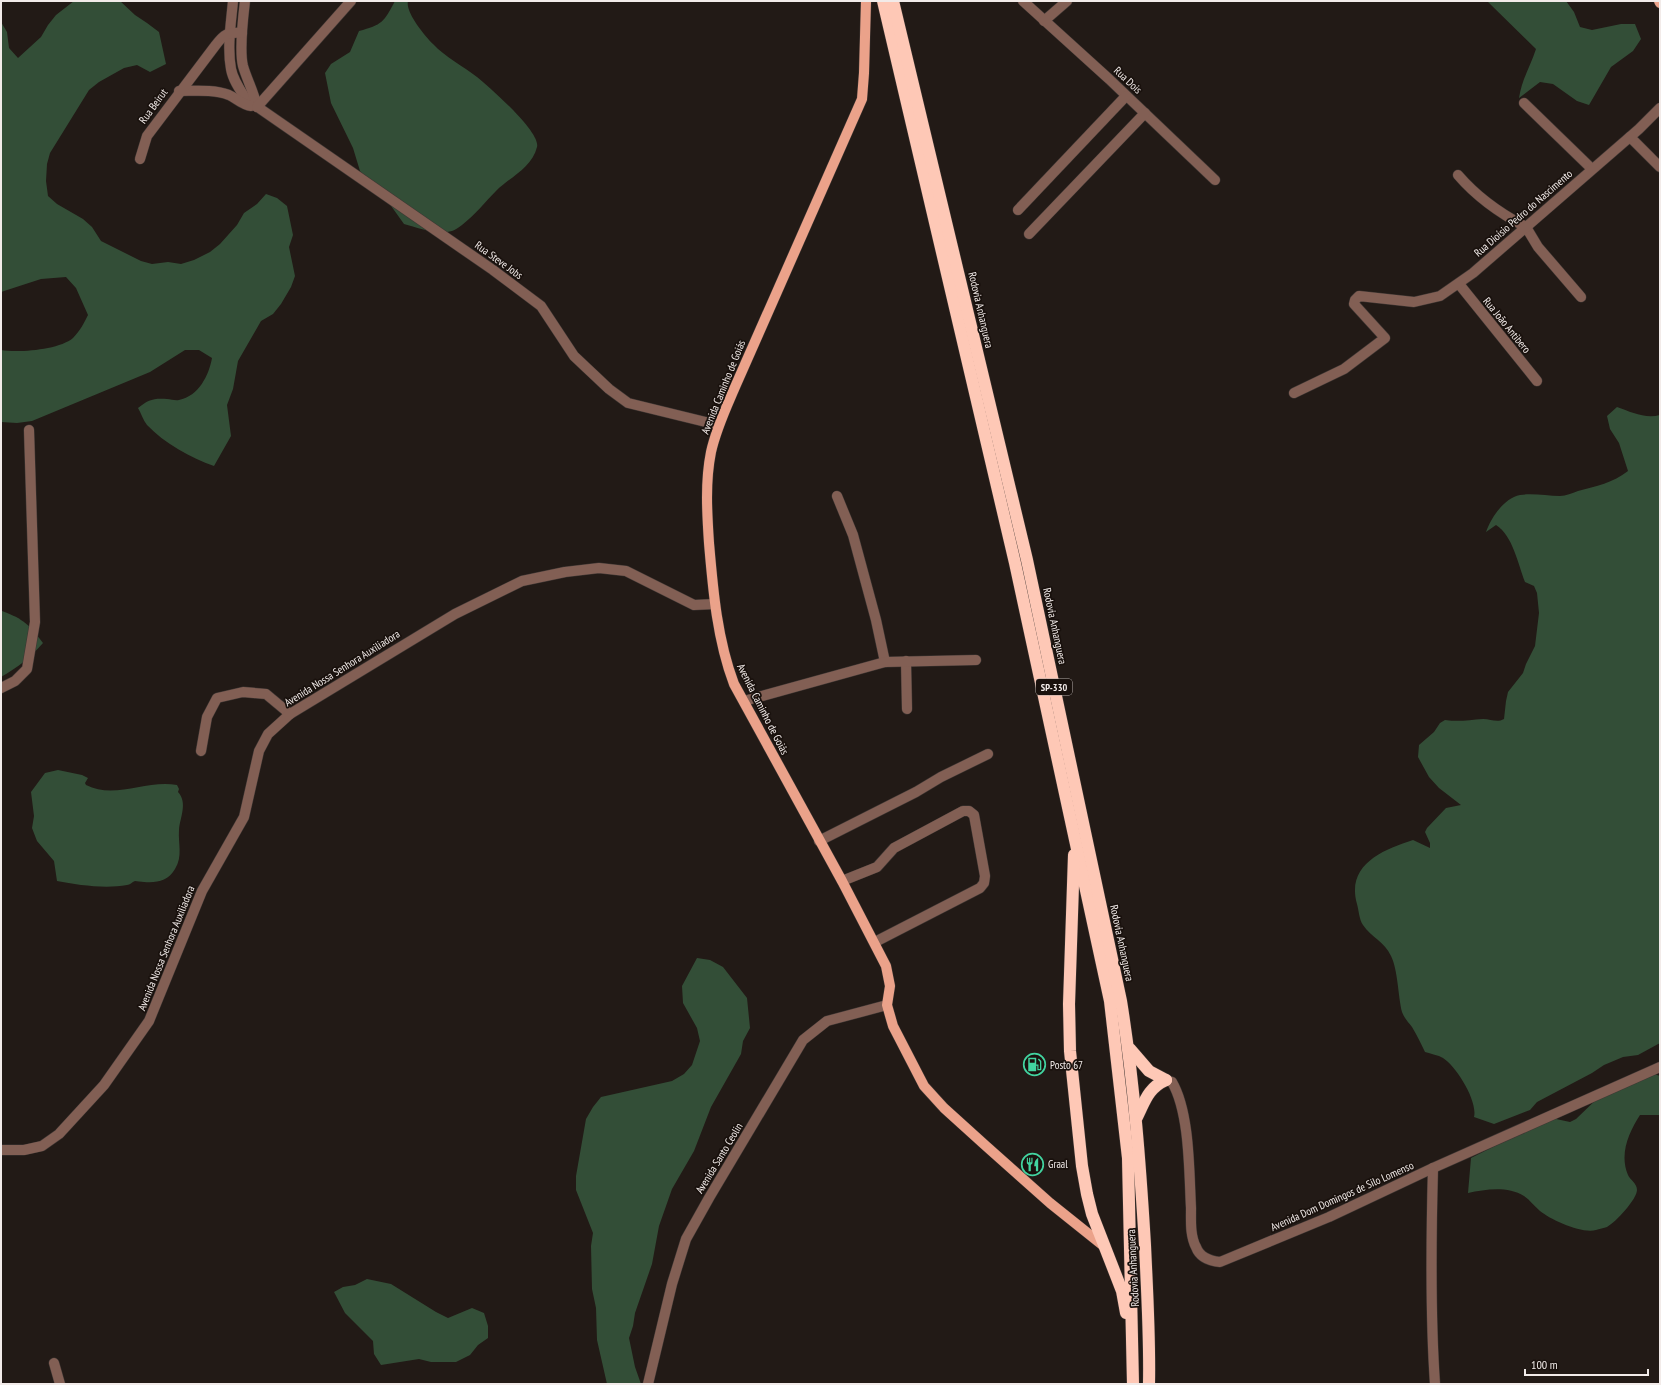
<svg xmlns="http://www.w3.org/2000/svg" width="1661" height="1385" font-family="'PT Sans Narrow',sans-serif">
	<rect width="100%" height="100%" fill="#221a16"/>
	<!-- forest -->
	<g fill="#334e37">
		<path d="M 74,1 L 120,1 L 135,15 L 147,23 L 159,32 L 166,64 L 150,72 L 137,65 L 124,68 L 99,82 L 89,90 L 50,153 L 47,164 L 46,181 L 48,196 L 57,204 L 83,219 L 92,227 L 101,241 L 141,261 L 152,264 L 168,262 L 181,264 L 194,260 L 210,252 L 220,244 L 237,225 L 244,213 L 257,204 L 266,194 L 277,198 L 287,206 L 293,235 L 289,247 L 295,276 L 291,287 L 281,304 L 273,314 L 261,321 L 238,361 L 233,389 L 227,405 L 231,436 L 214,466 C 191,458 164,443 147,425 C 143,420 141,413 138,408 C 148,400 153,398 167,399 C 171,399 175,401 179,400 C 199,396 209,375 212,358 L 199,350 L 185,350 L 150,372 L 32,421 L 17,423 L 1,422 L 1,350 C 18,353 59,350 73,338 C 80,331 84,323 88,315 L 76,288 L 66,277 L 41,279 L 1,292 L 1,22 L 7,32 L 9,48 L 18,58 L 41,37 L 48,25 L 56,15 Z"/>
		<path d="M 395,1 L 408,1 C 405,12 425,36 433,44 C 445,57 463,66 477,77 C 489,87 541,132 537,147 C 532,168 510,177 496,191 C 485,202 475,215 462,225 C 459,227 455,230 452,231 C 437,235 418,228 404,224 L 384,196 L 367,180 L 360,171 L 353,148 L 331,103 L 325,73 L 331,64 L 350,52 L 359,31 C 382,25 384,22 395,1 Z"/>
		<path d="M 1487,1 L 1566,1 L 1574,12 L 1580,27 L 1592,30 L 1621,24 L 1635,24 L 1641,39 L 1633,51 L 1611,67 L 1589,105 L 1577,101 L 1553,84 L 1540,82 L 1519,98 C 1522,79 1530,67 1536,49 Z"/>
		<path d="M 1617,407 C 1631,412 1645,419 1660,415 L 1660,1043 L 1638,1055 L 1623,1057 L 1604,1065 L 1592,1073 L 1537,1102 L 1530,1110 L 1494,1124 L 1474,1117 C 1478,1101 1456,1066 1443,1058 C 1438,1055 1431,1054 1425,1052 C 1421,1044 1417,1035 1412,1027 C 1409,1023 1404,1018 1402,1012 C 1398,996 1398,970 1391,956 C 1385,942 1371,937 1363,925 C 1359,919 1359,911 1357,904 C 1346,865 1382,850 1413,840 L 1430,848 L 1430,843 L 1425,832 L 1427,828 L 1446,808 L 1461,805 L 1439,788 L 1429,777 L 1418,757 L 1419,745 L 1434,732 L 1440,723 L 1445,720 C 1459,722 1469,720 1483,719 C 1491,719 1497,723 1504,719 L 1506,701 L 1508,692 L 1523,673 L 1526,664 L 1535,646 L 1539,613 L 1537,593 L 1534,586 L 1525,582 C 1518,564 1513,536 1496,525 L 1486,532 C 1491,518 1504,498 1520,495 C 1533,493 1547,496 1560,496 C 1566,496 1572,493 1578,491 C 1596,486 1613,483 1628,471 L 1619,443 L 1610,429 L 1607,416 Z"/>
		<path d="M 2,611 C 24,619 29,625 43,643 C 31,657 17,668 1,677 Z"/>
		<path d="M 58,770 L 82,775 L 88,778 L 85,783 L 86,785 C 115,800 147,779 177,785 L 179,789 L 178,792 C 188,803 180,817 179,830 C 178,844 183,856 175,869 C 168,881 157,883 144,882 C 141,882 137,881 135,881 C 132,882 130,885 127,885 C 105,889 78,885 57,881 L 54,861 L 37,841 L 32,828 L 34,816 L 31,792 L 45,773 Z"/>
		<path d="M 697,958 L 710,960 L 723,967 L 747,998 L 750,1028 L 743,1041 L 741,1054 L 711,1107 L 694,1151 L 672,1189 L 659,1226 L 652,1264 L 635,1313 L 633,1326 L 629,1338 L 635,1367 L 641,1384 L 607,1384 L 597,1340 L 596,1308 L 592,1289 L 591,1246 L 593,1233 L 576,1190 L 576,1176 L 586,1119 L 593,1107 L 601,1097 L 672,1081 L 684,1074 L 692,1065 L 700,1041 L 697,1028 L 683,1003 L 682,986 Z"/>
		<path d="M 1654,1074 L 1660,1076 L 1660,1115 L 1640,1115 C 1629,1132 1619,1154 1628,1175 C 1630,1180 1637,1183 1637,1190 C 1637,1199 1616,1222 1607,1227 C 1604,1228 1599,1229 1596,1230 C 1582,1234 1551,1220 1540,1211 C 1534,1206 1530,1200 1524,1196 C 1508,1186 1486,1189 1468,1193 L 1471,1158 L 1546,1120 L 1556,1119 L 1570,1122 L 1576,1119 L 1602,1094 Z"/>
		<path d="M 367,1279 L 391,1284 L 436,1312 L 448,1318 L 472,1308 L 484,1313 L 488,1326 L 488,1338 L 478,1345 L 470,1355 L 456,1362 L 431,1362 L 419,1359 L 381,1365 L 374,1354 L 373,1341 L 345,1313 L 334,1292 L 343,1287 L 355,1285 Z"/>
	</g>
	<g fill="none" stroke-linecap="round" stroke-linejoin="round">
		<defs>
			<g id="minor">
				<path d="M 233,1 C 231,23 227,47 231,69 C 233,80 240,90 246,99 L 493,270 L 541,306 L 574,356 L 609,389 L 628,403 L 718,425"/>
				<path d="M 245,1 C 243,18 239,50 243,66 C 247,80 254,92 257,107"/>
				<path d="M 1023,1 L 1109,79 L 1215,180"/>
				<path d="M 1044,21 L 1067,1"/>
				<path d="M 179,91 C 195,91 213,89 229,95 C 236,98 242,105 251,106"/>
				<path d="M 1524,103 L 1592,169"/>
				<path d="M 257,107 L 351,1"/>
				<path d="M 1630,137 L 1660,167"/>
				<path d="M 140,159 L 147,136 L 215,46 C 224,34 227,32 242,33"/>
				<path d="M 1458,175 C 1476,196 1501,214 1526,227"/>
				<path d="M 1018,210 L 1126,96"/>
				<path d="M 1526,227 L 1538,247 L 1581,297"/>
				<path d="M 1029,234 L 1145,113"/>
				<path d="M 1459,284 L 1537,381"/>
				<path d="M 1294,393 L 1344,369 L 1385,338 L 1354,304 L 1355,300 L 1359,296 L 1414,302 L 1440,296 L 1473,273 L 1639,129 L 1660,108"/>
				<path d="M 837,496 L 853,535 L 876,620 L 885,662"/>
				<path d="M 906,661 L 907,709"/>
				<path d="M 1,688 L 15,681 L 27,669 L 35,622 L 29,430"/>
				<path d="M 744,701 L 885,662 L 976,660"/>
				<path d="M 201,751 L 207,717 L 217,698 L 243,692 L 266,694 L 290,714"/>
				<path d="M 819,841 L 916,792 L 941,777 L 988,754"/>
				<path d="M 842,881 L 877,867 L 894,848 L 963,811 L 969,811 L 974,815 L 985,876 L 984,883 L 980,888 L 875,942"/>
				<path d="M 1166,1080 L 1172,1082 C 1190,1113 1189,1172 1191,1208 C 1191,1221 1190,1236 1196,1247 C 1200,1258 1210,1261 1220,1262 L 1329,1217 L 1433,1168 L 1660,1067"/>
				<path d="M 1,1150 L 24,1150 L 42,1146 L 59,1134 L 104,1085 L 149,1021 L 202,891 L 244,817 L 259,751 L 268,734 L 290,714 L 455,614 L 522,581 L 565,572 L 599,568 L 626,571 L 694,605 L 715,604"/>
				<path d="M 1433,1168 C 1431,1240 1430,1312 1435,1384"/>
				<path d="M 54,1363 L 60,1384"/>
				<path d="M 648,1384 L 672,1284 L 686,1239 L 709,1198 L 803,1040 L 827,1021 L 887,1005"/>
			</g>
			<g id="major">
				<path d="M 866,1 L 864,73 L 862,99 L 735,387 C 726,408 716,429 711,452 C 705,482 707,513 709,543 C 713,590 717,639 734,684 L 842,881 L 886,966 L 890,986 L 887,1005 L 893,1026 L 924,1086 L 944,1108 L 986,1146 L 1050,1203 L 1105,1247"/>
				<path d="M 1659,1 L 1660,3"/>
			</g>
			<g id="highway">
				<path d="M 883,1 L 1015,563 L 1110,1001 L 1128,1158 L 1133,1384"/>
				<path d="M 893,1 L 1027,560 L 1121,1001 C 1134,1082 1140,1163 1145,1245 C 1147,1291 1150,1337 1149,1384"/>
				<path d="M 1074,855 L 1069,1004 L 1070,1051 L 1082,1166 L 1087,1194 L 1092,1214 L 1122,1291 L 1126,1313"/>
				<path d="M 1130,1049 L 1149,1071 L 1166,1080"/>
				<path d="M 1137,1117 C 1145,1101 1148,1088 1166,1080"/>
			</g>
		</defs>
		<!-- minor casing -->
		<use href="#minor" stroke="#3f3734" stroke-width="11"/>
		<!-- major casing -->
		<use href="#major" stroke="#3f3734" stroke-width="11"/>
		<!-- highway casing -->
		<use href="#highway" stroke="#3f3734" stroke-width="13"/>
		<!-- minor -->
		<use href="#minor" stroke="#825f54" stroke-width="10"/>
		<!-- major -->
		<use href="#major" stroke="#eba28a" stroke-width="10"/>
		<!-- highway -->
		<use href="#highway" stroke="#fec8b6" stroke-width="12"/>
	</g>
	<!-- icons -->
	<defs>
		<symbol id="fuel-ring" viewBox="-11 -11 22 22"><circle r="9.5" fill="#19110d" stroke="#42d4a0" stroke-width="1.5"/><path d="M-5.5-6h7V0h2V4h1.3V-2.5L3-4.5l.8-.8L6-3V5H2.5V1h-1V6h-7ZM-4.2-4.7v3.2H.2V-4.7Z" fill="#42d4a0"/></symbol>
		<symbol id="restaurant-ring" viewBox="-11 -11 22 22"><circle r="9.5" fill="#19110d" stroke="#42d4a0" stroke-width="1.5"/><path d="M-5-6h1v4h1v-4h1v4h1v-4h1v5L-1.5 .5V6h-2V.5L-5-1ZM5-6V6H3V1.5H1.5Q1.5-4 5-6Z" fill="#42d4a0"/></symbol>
	</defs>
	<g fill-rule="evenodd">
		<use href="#fuel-ring" x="1022" y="1052" width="25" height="25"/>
		<use href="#restaurant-ring" x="1020" y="1152" width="25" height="25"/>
	</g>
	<g text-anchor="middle" stroke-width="3.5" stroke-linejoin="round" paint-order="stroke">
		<!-- shield labels -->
		<rect fill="#19110d" stroke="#b1aaa7" stroke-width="1" x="1036" y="679" width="36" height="16" rx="3"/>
		<g font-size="10" font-weight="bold" fill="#f2ebe9">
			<text x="1054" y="691">SP-330</text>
		</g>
		<!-- street labels -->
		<g font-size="11" fill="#f2ebe9" stroke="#19110d">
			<text transform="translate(1128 80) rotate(43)" y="4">Rua Dois</text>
			<text transform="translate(153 106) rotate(-54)" y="4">Rua Beirut</text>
			<text transform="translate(1523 213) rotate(-41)" y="4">Rua Dioísio Pedro do Nascimento</text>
			<text transform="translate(499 260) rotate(36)" y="4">Rua Steve Jobs</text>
			<text transform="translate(981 310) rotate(77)" y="4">Rodovia Anhanguera</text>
			<text transform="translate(1507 325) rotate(51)" y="4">Rua João Antibero</text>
			<text transform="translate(723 387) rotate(-68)" y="4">Avenida Caminho de Goiás</text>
			<text transform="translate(1055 626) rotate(78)" y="4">Rodovia Anhanguera</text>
			<text transform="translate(342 668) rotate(-32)" y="4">Avenida Nossa Senhora Auxiliadora</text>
			<text transform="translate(763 709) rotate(63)" y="4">Avenida Caminho de Goiás</text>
			<text transform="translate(1122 943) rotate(78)" y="4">Rodovia Anhanguera</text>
			<text transform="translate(166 948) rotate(-68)" y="4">Avenida Nossa Senhora Auxiliadora</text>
			<text transform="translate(719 1158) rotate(-59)" y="4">Avenida Santo Ceolin</text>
			<text transform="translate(1342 1196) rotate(-24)" y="4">Avenida Dom Domingos de Silo Lomenso</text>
			<text transform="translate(1133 1268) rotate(-93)" y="4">Rodovia Anhanguera</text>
		</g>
		<!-- poi labels -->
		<g font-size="11" fill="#f2ebe9" stroke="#19110d" text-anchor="start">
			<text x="1050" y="1069">Posto 67</text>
			<text x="1048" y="1168">Graal</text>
		</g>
	</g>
	<!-- border -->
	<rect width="1661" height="1385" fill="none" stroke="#f2ebe9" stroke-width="4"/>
	<!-- scale -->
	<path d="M1525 1369v6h123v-6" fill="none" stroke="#f2ebe9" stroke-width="2"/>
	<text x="1531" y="1369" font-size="12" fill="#f2ebe9" stroke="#19110d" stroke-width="3" paint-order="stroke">100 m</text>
</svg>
